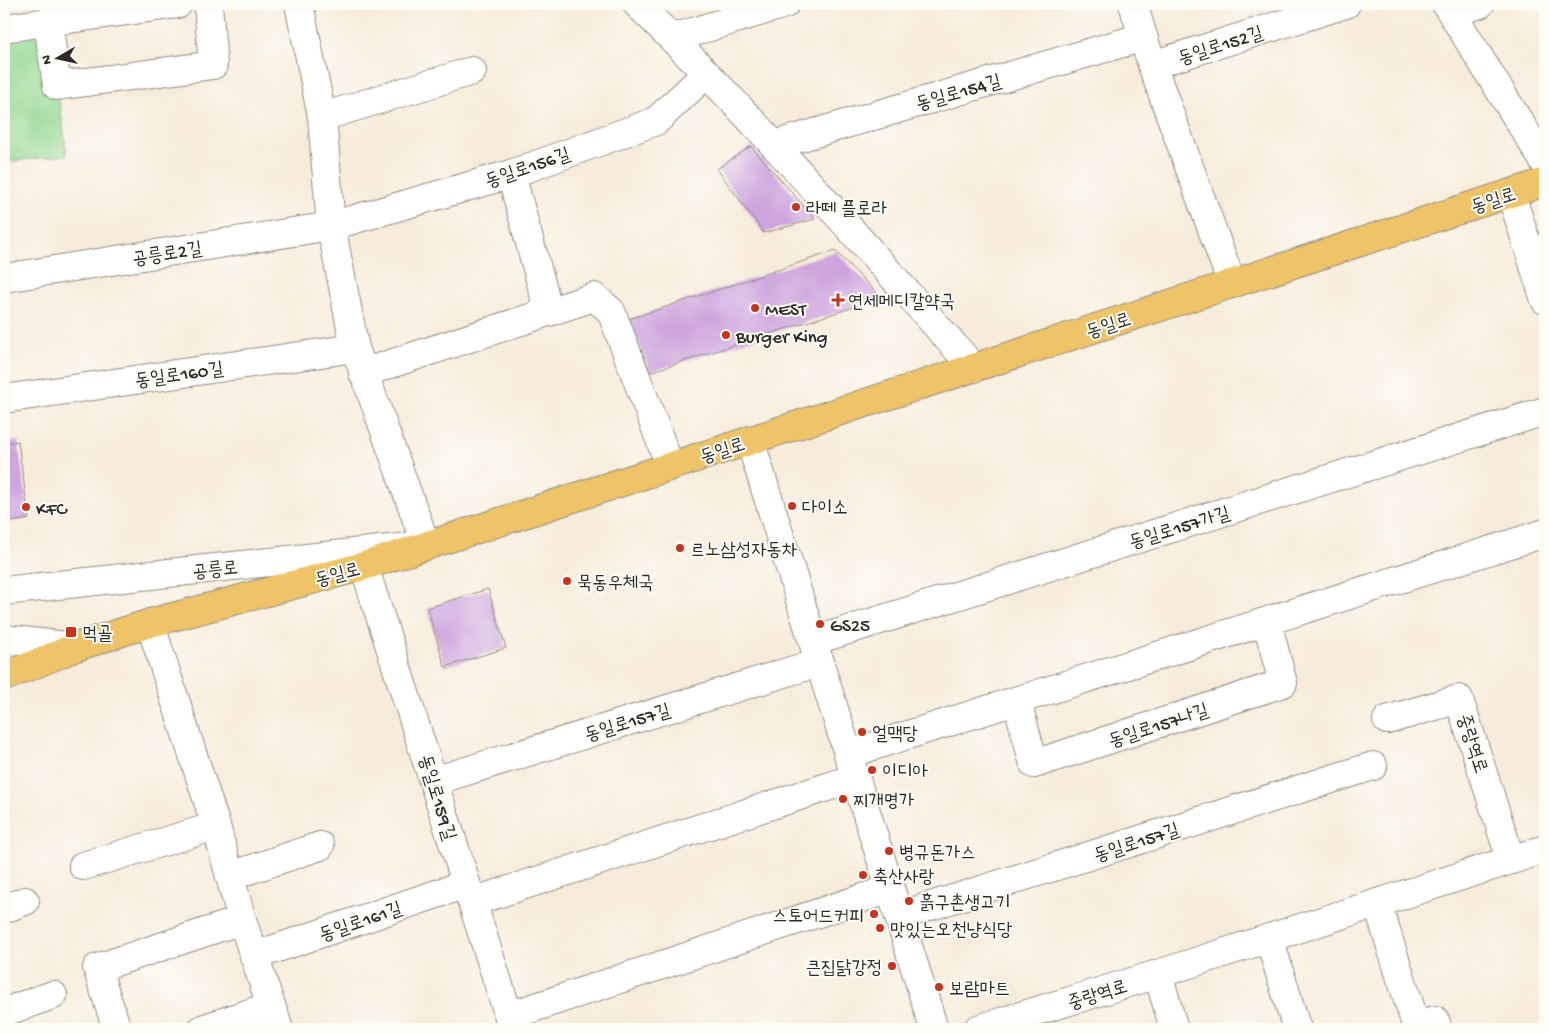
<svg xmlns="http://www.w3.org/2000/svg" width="1549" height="1033" font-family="'Gochi Hand','Poor Story',sans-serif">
	<rect width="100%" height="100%" fill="#fdfcf7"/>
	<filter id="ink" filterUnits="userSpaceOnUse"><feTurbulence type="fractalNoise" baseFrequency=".02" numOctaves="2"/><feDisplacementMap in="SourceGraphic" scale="10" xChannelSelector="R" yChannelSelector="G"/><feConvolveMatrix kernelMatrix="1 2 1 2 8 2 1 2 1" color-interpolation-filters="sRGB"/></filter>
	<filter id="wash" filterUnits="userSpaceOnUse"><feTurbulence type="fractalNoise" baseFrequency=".0096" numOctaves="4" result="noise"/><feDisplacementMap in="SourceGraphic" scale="20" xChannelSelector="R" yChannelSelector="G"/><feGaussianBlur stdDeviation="1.12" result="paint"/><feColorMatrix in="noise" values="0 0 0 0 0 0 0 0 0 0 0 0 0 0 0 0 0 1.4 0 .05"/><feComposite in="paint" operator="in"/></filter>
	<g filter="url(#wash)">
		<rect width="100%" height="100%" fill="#f7ecda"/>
		<!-- green -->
		<path fill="#93d790" stroke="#5f815e" d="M 48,22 L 67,155 L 4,162 L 4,28 Z"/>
		<g id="blocks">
			<!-- building -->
			<g fill="#cda4de">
				<path d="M 751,146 L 815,219 L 764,233 L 717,169 Z"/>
				<path d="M 835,251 L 882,298 L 650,372 L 629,319 Z"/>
				<path d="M 18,441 L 29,519 L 4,523 L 4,443 Z"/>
				<path d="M 488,589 L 506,648 L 445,667 L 427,608 Z"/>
			</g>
		</g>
	</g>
	<g filter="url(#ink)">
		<use href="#blocks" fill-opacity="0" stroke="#918c82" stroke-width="1"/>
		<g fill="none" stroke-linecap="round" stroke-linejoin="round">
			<defs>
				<g id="minor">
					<path d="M 637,4 C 756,119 864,245 974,368"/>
					<path d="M 1133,4 L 1152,65 L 1232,284"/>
					<path d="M 1446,4 L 1545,163"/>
					<path d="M 1452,13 L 1480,4"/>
					<path d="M 48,22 L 57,86 L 213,65 L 208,4"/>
					<path d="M 4,28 L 178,4"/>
					<path d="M 673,38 L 785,4"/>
					<path d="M 1152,65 L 1346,4"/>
					<path d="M 322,117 L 472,71"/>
					<path d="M 774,145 L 1143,37"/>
					<path d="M 511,174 L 549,312"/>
					<path d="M 1511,194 L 1545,300"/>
					<path d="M 4,278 L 331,226 L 511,174 L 656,121 L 706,74"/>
					<path d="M 363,373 L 594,297 L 611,311 L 670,466"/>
					<path d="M 4,399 L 355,348"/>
					<path d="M 750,440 L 934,1029"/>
					<path d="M 364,566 L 513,1029"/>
					<path d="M 4,591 L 426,545 L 355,348 L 331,226 L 322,117 L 299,4"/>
					<path d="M 150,623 L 216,826 L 242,920 L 279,1029"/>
					<path d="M 4,639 L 76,647"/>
					<path d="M 813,641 L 1545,411"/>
					<path d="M 1017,701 L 1034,764 L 1283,683 L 1267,622"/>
					<path d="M 1387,720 L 1459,699 L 1511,860"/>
					<path d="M 848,754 L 1545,533"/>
					<path d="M 434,781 L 820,662"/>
					<path d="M 83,866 L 216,826"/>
					<path d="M 231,876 L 320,846"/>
					<path d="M 472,902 L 855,778"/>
					<path d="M 1377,903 L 1416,1025 L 1435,1020 L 1438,1029"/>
					<path d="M 4,909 L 25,901"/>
					<path d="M 899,916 L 1373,766"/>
					<path d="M 1269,938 L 1297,1029"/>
					<path d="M 254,956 L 466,884"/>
					<path d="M 1158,974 L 1174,1029"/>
					<path d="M 4,1012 L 53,995"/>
					<path d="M 509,1016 L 890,889"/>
					<path d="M 117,1029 L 97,968 L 242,920"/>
					<path d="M 202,1029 L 271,1006"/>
					<path d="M 978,1029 L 1158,974 L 1545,849"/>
				</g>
				<path id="major" d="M 4,677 L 76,647 L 150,623 L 364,566 L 1545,182"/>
			</defs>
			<!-- minor casing -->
			<use href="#minor" stroke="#918c82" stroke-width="30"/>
			<!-- major casing -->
			<use href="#major" stroke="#918c82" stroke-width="30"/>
			<!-- minor -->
			<use href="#minor" stroke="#fff" stroke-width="28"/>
			<!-- major -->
			<use href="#major" stroke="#efc469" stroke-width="28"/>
		</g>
	</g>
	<!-- markers -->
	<g fill="#c8321e" stroke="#fdfcf7" stroke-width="2">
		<circle cx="796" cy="207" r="5"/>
		<path d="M835.5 292.5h5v5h5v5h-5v5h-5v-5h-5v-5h5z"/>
		<circle cx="755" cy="308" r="5"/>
		<circle cx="726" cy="335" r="5"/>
		<circle cx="792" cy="506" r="5"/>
		<circle cx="26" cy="507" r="5"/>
		<circle cx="680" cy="548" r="5"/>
		<circle cx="567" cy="581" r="5"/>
		<circle cx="820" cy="624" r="5"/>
		<rect x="65" y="626" width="12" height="12" rx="2.5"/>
		<circle cx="862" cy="732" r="5"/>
		<circle cx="872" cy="770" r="5"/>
		<circle cx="843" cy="799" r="5"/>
		<circle cx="889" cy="851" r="5"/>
		<circle cx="863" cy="875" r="5"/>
		<circle cx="909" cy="901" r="5"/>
		<circle cx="874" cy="914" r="5"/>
		<circle cx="880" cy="928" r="5"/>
		<circle cx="892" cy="966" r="5"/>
		<circle cx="939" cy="987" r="5"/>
	</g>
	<g text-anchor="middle" stroke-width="4" stroke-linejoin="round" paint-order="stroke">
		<!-- street labels -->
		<g font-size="19" fill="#2b2b2b" stroke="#fdfcf7">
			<text transform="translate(1220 44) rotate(-18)" y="7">동일로152길</text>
			<text transform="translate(958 91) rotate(-16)" y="7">동일로154길</text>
			<text transform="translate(527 166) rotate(-19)" y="7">동일로156길</text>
			<text transform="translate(1493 199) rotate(-18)" y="7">동일로</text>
			<text transform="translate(167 252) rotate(-9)" y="7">공릉로2길</text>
			<text transform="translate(1108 324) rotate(-18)" y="7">동일로</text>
			<text transform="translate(179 373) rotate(-8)" y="7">동일로160길</text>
			<text transform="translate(722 449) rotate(-18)" y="7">동일로</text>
			<text transform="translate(1179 526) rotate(-17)" y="7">동일로157가길</text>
			<text transform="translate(215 568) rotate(-6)" y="7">공릉로</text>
			<text transform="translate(337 573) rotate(-15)" y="7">동일로</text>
			<text transform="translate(627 721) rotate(-17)" y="7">동일로157길</text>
			<text transform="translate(1158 724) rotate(-18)" y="7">동일로157나길</text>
			<text transform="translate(1474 743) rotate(72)" y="7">중랑역로</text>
			<text transform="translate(439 797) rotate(73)" y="7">동일로159길</text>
			<text transform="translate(1136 841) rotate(-18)" y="7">동일로157길</text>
			<text transform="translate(360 920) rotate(-19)" y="7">동일로161길</text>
			<text transform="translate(1097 993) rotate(-17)" y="7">중랑역로</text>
		</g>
		<!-- poi labels -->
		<g font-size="19" fill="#2b2b2b" stroke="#fdfcf7" text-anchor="start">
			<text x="806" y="214">라떼 플로라</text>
			<text x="848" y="307">연세메디칼약국</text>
			<text x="765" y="315">MEST</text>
			<text x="736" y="342">Burger King</text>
			<text x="802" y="513">다이소</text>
			<text x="36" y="514">KFC</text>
			<text x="690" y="555">르노삼성자동차</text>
			<text x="577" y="588">묵동우체국</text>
			<text x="830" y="631">GS25</text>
			<text x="82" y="639">먹골</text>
			<text x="872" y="739">얼맥당</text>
			<text x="882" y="777">이디아</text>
			<text x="853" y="806">찌개명가</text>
			<text x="899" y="858">병규돈가스</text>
			<text x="873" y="882">축산사랑</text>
			<text x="919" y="908">흙구촌생고기</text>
			<text x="864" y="921" text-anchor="end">스토어드커피</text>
			<text x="890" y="935">맛있는오천냥식당</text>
			<text x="882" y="973" text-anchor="end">큰집닭강정</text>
			<text x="949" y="994">보람마트</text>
		</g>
	</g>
	<!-- margin -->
	<rect width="1549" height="1033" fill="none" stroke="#fdfcf7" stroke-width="20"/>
	<!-- north arrow -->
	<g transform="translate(58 58) rotate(261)" stroke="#fdfcf7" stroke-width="4" paint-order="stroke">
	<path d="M0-4L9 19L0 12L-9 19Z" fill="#2b2b2b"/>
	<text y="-8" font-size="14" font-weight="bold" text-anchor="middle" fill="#2b2b2b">N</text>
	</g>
</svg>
